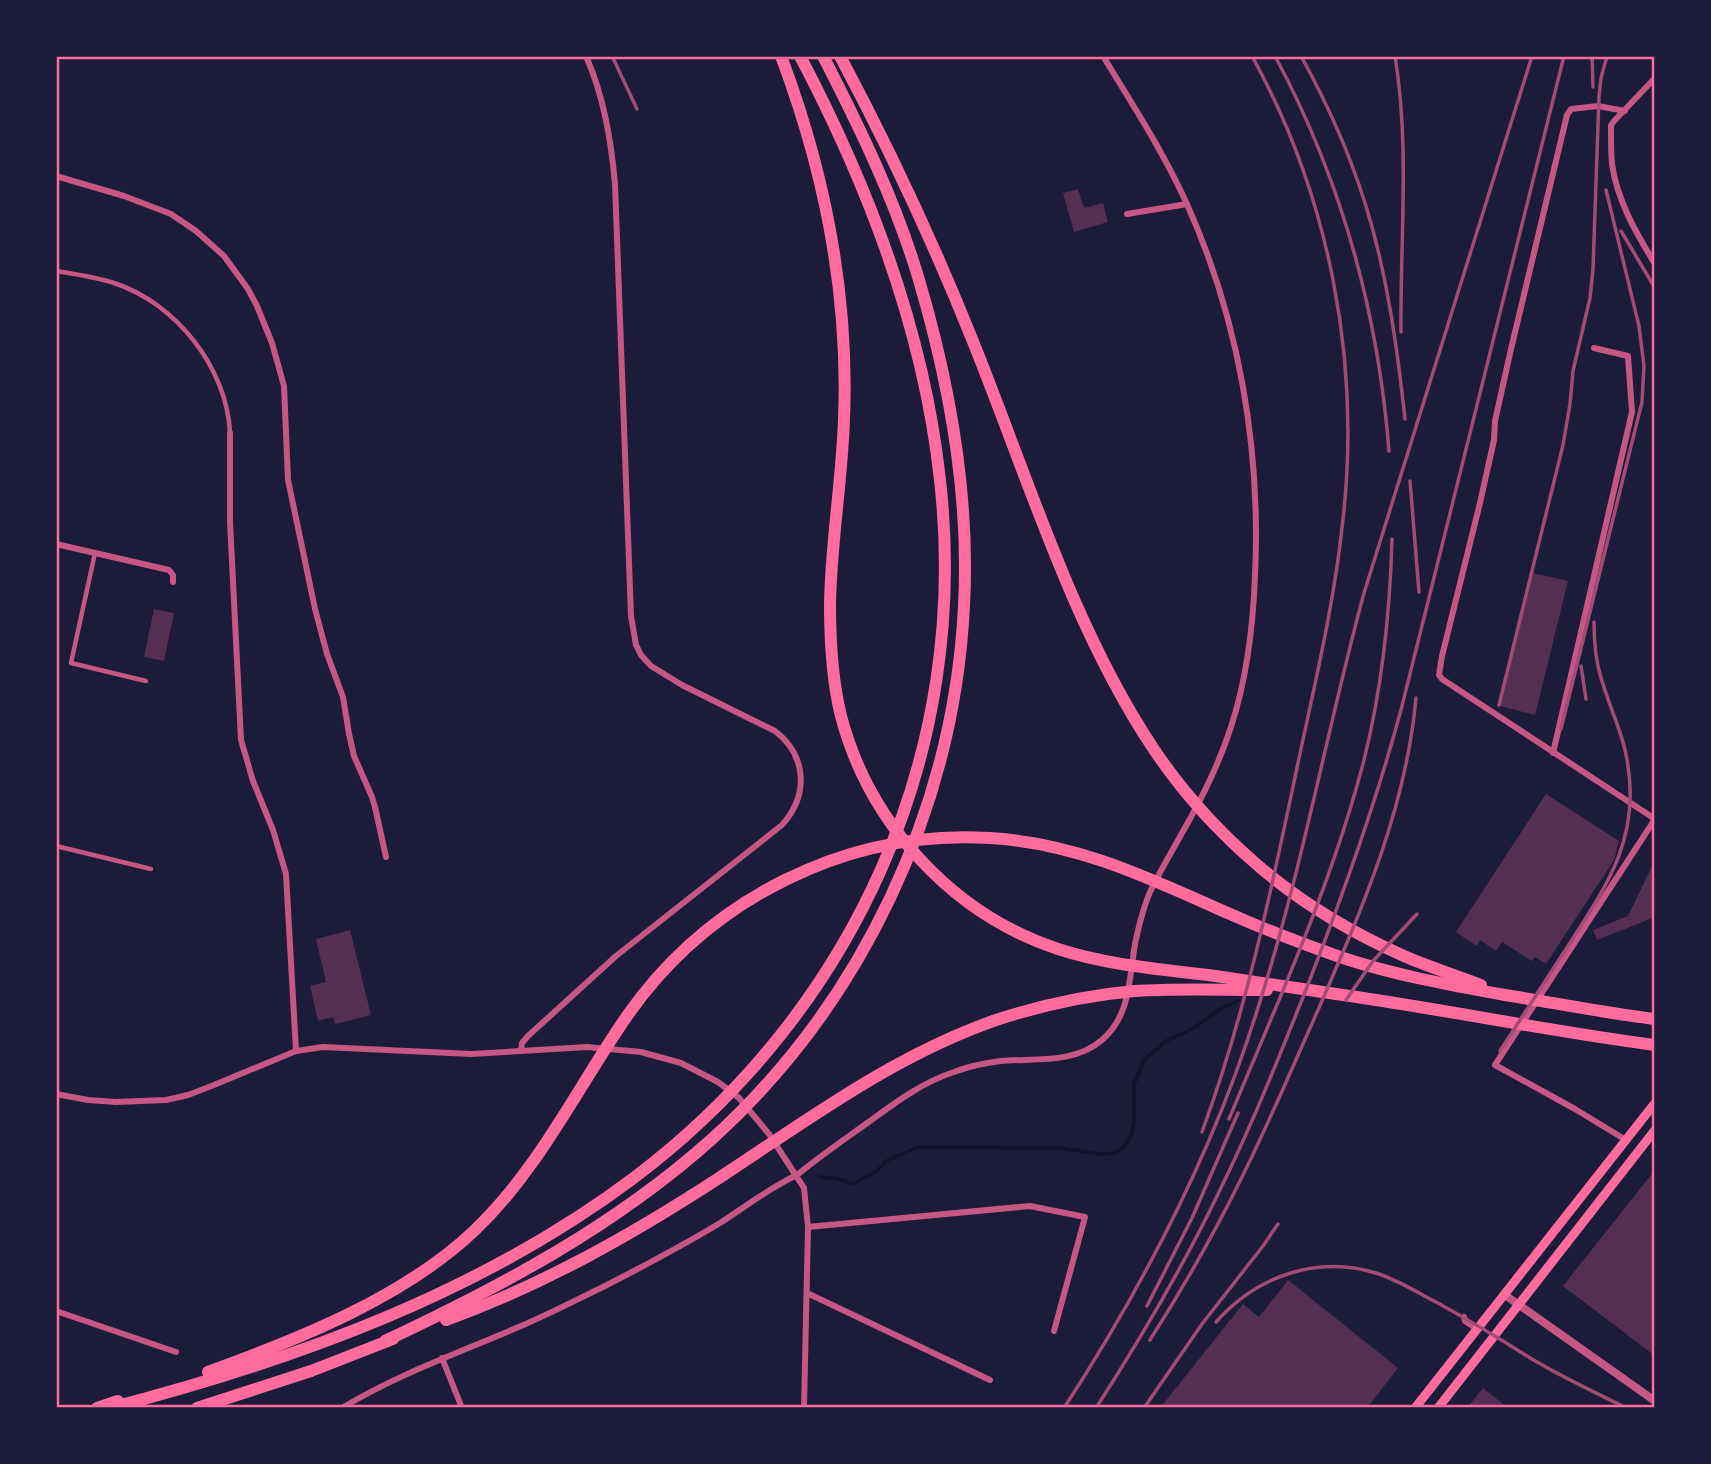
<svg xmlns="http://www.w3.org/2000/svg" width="1711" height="1464" font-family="Overpass,sans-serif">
	<rect width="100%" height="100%" fill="#1b1b3a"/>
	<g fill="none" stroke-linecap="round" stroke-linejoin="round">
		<!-- stream -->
		<path stroke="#12122b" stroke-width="3.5" d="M 819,1177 L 836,1178 L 853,1184 L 877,1171 L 886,1161 L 918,1147 L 1060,1148 L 1100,1154 L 1114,1153 L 1124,1147 L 1131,1136 L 1134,1123 L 1134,1084 L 1144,1060 L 1166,1041 L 1194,1028 L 1220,1009 L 1238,1001"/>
	</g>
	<!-- building -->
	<g fill="#542f53">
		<path d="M 1078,189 L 1084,208 L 1103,203 L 1108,222 L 1074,232 L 1063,193 Z"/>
		<path d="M 1533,573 L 1568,581 L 1535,715 L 1500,706 Z"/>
		<path d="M 154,609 L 174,613 L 164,661 L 144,657 Z"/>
		<path d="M 1546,794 L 1619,841 L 1614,860 L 1546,964 L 1535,957 L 1532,961 L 1502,942 L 1496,951 L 1480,940 L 1477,946 L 1456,932 Z"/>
		<path d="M 1655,860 L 1655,917 L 1597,940 L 1593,930 L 1628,916 Z"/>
		<path d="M 350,930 L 371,1015 L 335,1024 L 333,1017 L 318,1021 L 310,986 L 326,982 L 316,939 Z"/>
		<path d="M 1655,1170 L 1655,1356 L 1563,1286 Z"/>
		<path d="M 1288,1280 L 1398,1368 L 1367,1408 L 1160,1408 L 1243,1304 L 1259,1317 Z"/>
		<path d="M 1483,1388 L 1508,1408 L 1467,1408 Z"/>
	</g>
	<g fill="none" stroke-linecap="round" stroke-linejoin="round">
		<!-- pedestrian -->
		<g stroke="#c65784" stroke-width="4.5">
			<path d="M 56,271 C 75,274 96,277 114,283 C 176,303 227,368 230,433"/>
			<path d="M 95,553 L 71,663 L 146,681"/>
			<path d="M 56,846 L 151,869"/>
		</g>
		<!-- minor -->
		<g stroke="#c65784" stroke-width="6">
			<path d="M 1655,78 L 1615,120 L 1611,125 L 1611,131 C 1611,141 1611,153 1612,164 C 1617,200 1636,233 1655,264"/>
			<path d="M 1625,111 L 1598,106 L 1571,109 L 1567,115 L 1511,349 L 1495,421 L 1494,440 L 1480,503 L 1442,656 L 1439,675 L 1442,679 L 1655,819"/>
			<path d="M 56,176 L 124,196 L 171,214 L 196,231 L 224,256 L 248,289 L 257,306 L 272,343 L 284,386 L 288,480 L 315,609 L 327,654 L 343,697 L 349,734 L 354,756 L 372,797 L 375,807 L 386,857"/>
			<path d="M 1127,214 L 1187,204"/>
			<path d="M 230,433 L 230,522 L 241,740 L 253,781 L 273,830 L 286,874 L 296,1051"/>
			<path d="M 56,544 L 169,570 L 173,575 L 173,582"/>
			<path d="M 1553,753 L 1632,412 L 1628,356 L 1594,348"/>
			<path d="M 521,1051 L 522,1043 L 528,1036 L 616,956 L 782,825 C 809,795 807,756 775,731 L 682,685 L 651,666 L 641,655 L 636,645 L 631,616 L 615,184 C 611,140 604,97 586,56"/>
			<path d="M 56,1094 L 88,1100 L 116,1102 L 166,1100 L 188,1095 L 214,1085 L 296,1051 L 323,1047 L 471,1054 L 587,1047 L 641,1052 L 681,1063 L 718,1082 L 739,1098 L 769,1134 L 804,1188 L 808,1227 L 804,1408"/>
			<path d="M 1626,1140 L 1575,1109 L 1495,1065 L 1655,819"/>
			<path d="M 808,1227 L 1030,1206 L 1085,1217 L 1054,1331"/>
			<path d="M 807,1293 L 990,1380"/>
			<path d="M 56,1311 L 176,1352"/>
			<path d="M 1464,1317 L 1465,1321 L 1477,1329"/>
			<path d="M 442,1358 L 462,1408"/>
			<path d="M 342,1408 C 398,1374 461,1352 521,1326 C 549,1314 576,1300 603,1287 C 642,1267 682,1246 720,1223 C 745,1207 769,1188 797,1175 C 820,1156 845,1139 870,1121 C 896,1102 923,1082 954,1072 C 969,1066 985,1063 1001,1061 C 1035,1058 1074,1064 1102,1040 C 1131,1015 1129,978 1135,944 C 1139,925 1143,907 1151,890 C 1163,865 1178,841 1191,817 C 1207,788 1221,758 1231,727 C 1247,678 1253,628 1255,576 C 1261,448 1239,319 1186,202 C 1163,151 1132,104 1103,56"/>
		</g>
		<!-- tertiary -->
		<path stroke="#c65784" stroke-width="8" d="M 1505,1295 L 1655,1401"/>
		<!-- secondary -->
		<g stroke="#ff6b9d" stroke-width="9">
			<path d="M 1415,1408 L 1655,1103"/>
			<path d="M 1438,1408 L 1655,1130"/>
		</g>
		<!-- motorway -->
		<g stroke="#ff6b9d" stroke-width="12">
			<path d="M 781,56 C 825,173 849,294 844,419 C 842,481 831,542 830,604 C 830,642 832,680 841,716 C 869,823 952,914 1058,949 C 1107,965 1158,969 1208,975 C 1251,981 1294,988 1336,994 C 1443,1009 1548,1031 1655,1045"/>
			<path d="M 840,56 C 890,150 935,246 974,344 C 1028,478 1073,628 1153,748 C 1181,790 1216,829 1254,862 C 1298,901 1350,932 1404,956 C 1429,967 1455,975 1481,985"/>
			<path d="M 446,1320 C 543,1285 633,1234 719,1178 C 809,1119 896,1054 999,1019 C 1043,1005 1089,995 1134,991 C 1178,988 1223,990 1267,990"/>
			<path d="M 385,1341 C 502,1286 615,1226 712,1139 C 862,1003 954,808 964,606 C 970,496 950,385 919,280 C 896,202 860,128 823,56"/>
			<path d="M 208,1372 C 299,1339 405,1297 475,1230 C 539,1169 577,1088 627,1016 C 709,899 847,829 990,838 C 1078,843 1151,879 1230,914 C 1266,930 1303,944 1340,957 C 1394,975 1449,985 1505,995 C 1555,1003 1605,1013 1655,1019"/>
			<path d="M 97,1408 L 118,1401"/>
			<path d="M 110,1408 C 295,1360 481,1293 635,1177 C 854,1011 971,754 940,480 C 924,332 869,187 800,56"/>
			<path d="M 197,1408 L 311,1371 L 393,1339"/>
		</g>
		<!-- rail -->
		<g stroke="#a44b75" stroke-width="3.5">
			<path d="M 612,56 L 637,109"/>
			<path d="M 1275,56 C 1341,179 1378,312 1389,451"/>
			<path d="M 1301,56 C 1327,103 1349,152 1365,203 C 1387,273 1397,346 1405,419"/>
			<path d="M 1395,56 C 1410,147 1400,240 1401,332"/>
			<path d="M 1592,56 L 1593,87"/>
			<path d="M 1621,231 L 1655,288"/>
			<path d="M 1410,481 L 1419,592"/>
			<path d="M 1581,666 L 1586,699"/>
			<path d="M 1499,705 L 1563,445 L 1570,404 L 1573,371 L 1590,298 L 1593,269 L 1599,96 L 1601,78 L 1607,56"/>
			<path d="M 1561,729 L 1642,402 L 1644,366 L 1639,326 L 1606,190"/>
			<path d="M 1346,1000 L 1373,961 L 1417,914"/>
			<path d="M 1500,1051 C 1521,1018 1543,985 1564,952 C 1603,891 1640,843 1628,766 C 1624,734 1608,705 1600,674 C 1595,657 1594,639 1594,622"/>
			<path d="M 1229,1119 C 1278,1001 1332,884 1364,760 C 1382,688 1390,613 1392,539"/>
			<path d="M 1202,1132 C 1244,1018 1269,901 1294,782 C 1312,695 1334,608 1343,519 C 1361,360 1329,196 1252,56"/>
			<path d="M 1147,1306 L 1192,1218 L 1238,1113"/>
			<path d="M 1216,1322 C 1257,1276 1318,1254 1379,1274 C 1399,1281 1417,1292 1436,1302 C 1467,1319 1497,1337 1527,1356 C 1559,1376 1593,1391 1626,1408"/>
			<path d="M 1150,1340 C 1183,1288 1214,1234 1241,1179 C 1269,1123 1293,1066 1318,1010 C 1362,909 1406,809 1416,698"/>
			<path d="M 1064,1408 C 1144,1285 1212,1154 1256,1014 C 1301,876 1326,733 1364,593 L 1532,56"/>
			<path d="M 1096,1408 C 1141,1338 1183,1267 1219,1192 C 1251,1127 1278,1060 1305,992 C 1342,898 1376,804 1402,706 L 1564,56"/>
			<path d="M 1144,1408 L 1202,1324 L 1263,1246 L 1278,1224"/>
		</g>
	</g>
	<!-- border -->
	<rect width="1711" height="1464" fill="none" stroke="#1b1b3a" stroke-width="116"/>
	<rect x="58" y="58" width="1595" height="1348" fill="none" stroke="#ff6b9d" stroke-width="2.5"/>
</svg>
